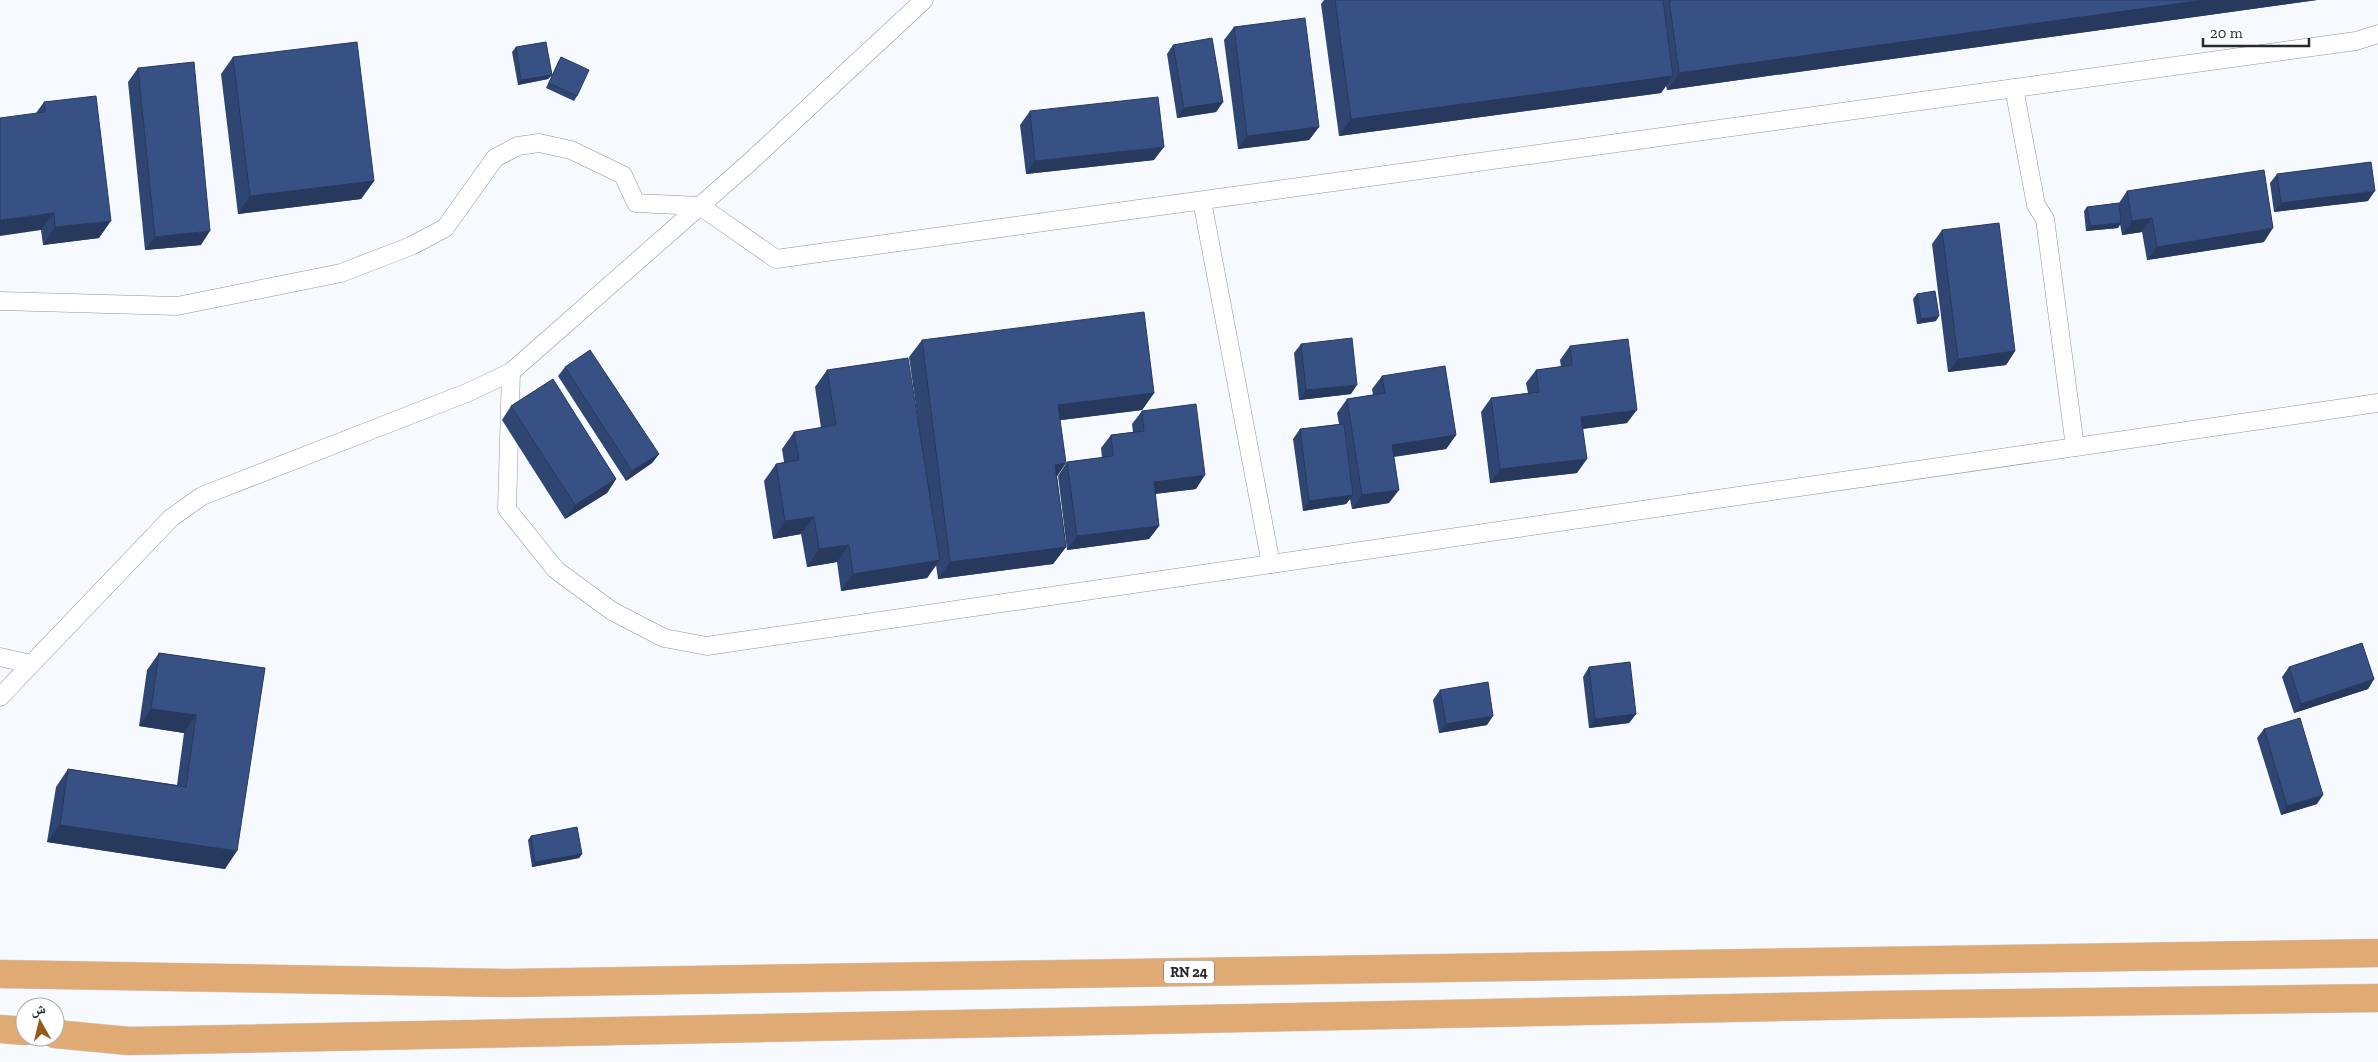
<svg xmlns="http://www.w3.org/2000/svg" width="2378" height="1062" font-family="'Zilla Slab','Noto Naskh Arabic',serif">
	<rect width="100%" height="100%" fill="#f6f9fe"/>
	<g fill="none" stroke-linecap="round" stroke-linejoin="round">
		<defs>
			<g id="service">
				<path d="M 2014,88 L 2036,205 L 2045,219 L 2075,447"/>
				<path d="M 1202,201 L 1271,564"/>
				<path d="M 0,301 L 177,306 L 341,273 L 411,246 L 445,228 L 495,158 L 518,146 L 539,143 L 571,150 L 623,175 L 636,203 L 700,206 L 776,259 L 2356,41 L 2378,34"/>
				<path d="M 511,372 L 507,509 L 556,570 L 612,611 L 664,638 L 707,646 L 2378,403"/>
				<path d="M 0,657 L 31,664"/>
				<path d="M 0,697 L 171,518 L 202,496 L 469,392 L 511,372 L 750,162 L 924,0"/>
			</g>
			<g id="trunk">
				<path d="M 0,974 L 504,983 L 2378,953"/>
				<path d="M 0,1029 L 25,1031"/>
				<path d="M 55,1034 L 129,1041 L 1877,1005 L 2378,998"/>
			</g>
		</defs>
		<!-- service casing -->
		<use href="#service" stroke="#8d939f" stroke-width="19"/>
		<!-- trunk casing -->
		<use href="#trunk" stroke="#d4d4d5" stroke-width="29"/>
		<!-- service -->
		<use href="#service" stroke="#fff" stroke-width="18"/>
		<!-- trunk -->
		<use href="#trunk" stroke="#dfaa74" stroke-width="28"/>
	</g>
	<!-- wall -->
	<g fill="#304672">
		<path d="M 1324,0 L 2317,0 L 1667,90 L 1666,86 L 1661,93 L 1339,136 L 1321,4 Z"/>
		<path d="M 1234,27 L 1319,127 L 1309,140 L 1238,149 L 1224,40 Z"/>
		<path d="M 1173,45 L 1223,102 L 1216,112 L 1177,118 L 1167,54 Z"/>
		<path d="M 516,47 L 552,75 L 548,79 L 518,85 L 512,52 Z"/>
		<path d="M 233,57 L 374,181 L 361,199 L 238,214 L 221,74 Z"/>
		<path d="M 561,57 L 577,96 L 574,101 L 546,88 L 558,62 Z"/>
		<path d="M 138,68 L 201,245 L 145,250 L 128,82 Z"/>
		<path d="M 44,102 L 99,238 L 43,245 L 41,230 L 36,113 Z"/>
		<path d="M 1030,111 L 1154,160 L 1026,174 L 1020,125 Z"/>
		<path d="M 2277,174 L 2368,201 L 2274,212 L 2270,183 Z"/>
		<path d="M 2127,191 L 2264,242 L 2147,260 L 2142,232 L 2122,235 L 2120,224 L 2118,228 L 2086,231 L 2084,211 L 2087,207 L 2119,203 Z"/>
		<path d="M 1942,230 L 2015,351 L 2006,365 L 1948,372 L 1932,244 Z"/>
		<path d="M 1917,294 L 1936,321 L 1917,324 L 1913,299 Z"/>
		<path d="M 922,340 L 1154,393 L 1142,410 L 1060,420 L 1057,477 L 1066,547 L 1053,564 L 938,579 L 936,565 L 927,578 L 841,591 L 837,562 L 807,567 L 801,534 L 773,539 L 764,481 L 776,464 L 784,462 L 782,449 L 794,432 L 821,428 L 815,387 L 827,370 L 918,421 L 909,357 Z"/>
		<path d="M 1301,344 L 1351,394 L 1299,400 L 1294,353 Z"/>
		<path d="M 1570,346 L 1627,423 L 1583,429 L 1577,473 L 1490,483 L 1481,412 L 1491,398 L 1528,393 L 1526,383 L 1536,370 L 1561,367 L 1560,360 Z"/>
		<path d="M 565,367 L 659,454 L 652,463 L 626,481 L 558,376 Z"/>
		<path d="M 1382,376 L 1456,435 L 1446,449 L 1394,457 L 1389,503 L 1352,509 L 1350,499 L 1346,504 L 1303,511 L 1293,439 L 1300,429 L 1339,424 L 1337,413 L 1347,399 L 1373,395 L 1372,389 Z"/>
		<path d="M 511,406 L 616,479 L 607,493 L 565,519 L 502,420 Z"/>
		<path d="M 1142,411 L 1196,489 L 1155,494 L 1159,526 L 1149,539 L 1067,550 L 1058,476 L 1067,462 L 1102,458 L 1101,448 L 1111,435 L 1133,432 L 1132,424 Z"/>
		<path d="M 159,653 L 265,668 L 225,869 L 47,842 L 56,787 L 68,769 L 177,785 L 184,733 L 139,726 L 147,670 Z"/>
		<path d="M 1589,667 L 1636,714 L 1629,723 L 1589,728 L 1583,677 Z"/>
		<path d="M 2289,667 L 2374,679 L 2368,689 L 2294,713 L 2282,677 Z"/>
		<path d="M 1440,690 L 1487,725 L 1439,733 L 1433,700 Z"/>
		<path d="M 2264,729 L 2317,804 L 2281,815 L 2257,738 Z"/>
		<path d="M 531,836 L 582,854 L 579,858 L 532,867 L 528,840 Z"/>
	</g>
	<!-- shaded-wall -->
	<g fill="#27395d">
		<path d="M 2204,0 L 2317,0 L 1667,90 L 1679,73 Z"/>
		<path d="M 552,75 L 548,79 L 518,85 L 521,80 Z"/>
		<path d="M 1673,76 L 1661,93 L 1339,136 L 1351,119 Z"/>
		<path d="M 1223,102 L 1216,112 L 1177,118 L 1184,108 Z"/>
		<path d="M 1319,127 L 1309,140 L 1238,149 L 1247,136 Z"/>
		<path d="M 1164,147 L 1154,160 L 1026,174 L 1035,161 Z"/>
		<path d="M 374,181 L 361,199 L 238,214 L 250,196 Z"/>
		<path d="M 2375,191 L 2368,201 L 2274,212 L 2281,203 Z"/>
		<path d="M 54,213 L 41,230 L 0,236 L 0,220 Z"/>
		<path d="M 2152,218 L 2142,232 L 2122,235 L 2132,221 Z"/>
		<path d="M 111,221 L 99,238 L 43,245 L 55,227 Z"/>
		<path d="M 2121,223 L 2118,228 L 2086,231 L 2090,226 Z"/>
		<path d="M 2273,228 L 2264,242 L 2147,260 L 2157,247 Z"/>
		<path d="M 210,231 L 201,245 L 145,250 L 155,237 Z"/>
		<path d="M 1939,316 L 1936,321 L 1917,324 L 1921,319 Z"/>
		<path d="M 2015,351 L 2006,365 L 1948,372 L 1958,359 Z"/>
		<path d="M 1357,385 L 1351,394 L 1299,400 L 1306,390 Z"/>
		<path d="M 1154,393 L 1142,410 L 1046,422 L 1058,405 Z"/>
		<path d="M 1637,410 L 1627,423 L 1572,430 L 1581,417 Z"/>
		<path d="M 1456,435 L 1446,449 L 1383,458 L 1392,445 Z"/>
		<path d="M 659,454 L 652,463 L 626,481 L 632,471 Z"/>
		<path d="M 1587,459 L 1577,473 L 1490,483 L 1500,469 Z"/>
		<path d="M 1066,463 L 1054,481 L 1055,465 Z"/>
		<path d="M 1205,475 L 1196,489 L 1144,495 L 1154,482 Z"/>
		<path d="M 616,479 L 607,493 L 565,519 L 575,505 Z"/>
		<path d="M 1399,490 L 1389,503 L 1352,509 L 1362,495 Z"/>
		<path d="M 1353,495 L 1346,504 L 1303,511 L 1309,501 Z"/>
		<path d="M 814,517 L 801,534 L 773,539 L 785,521 Z"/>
		<path d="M 1159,526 L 1149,539 L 1067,550 L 1077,536 Z"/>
		<path d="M 849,545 L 837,562 L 807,567 L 819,549 Z"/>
		<path d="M 1066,547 L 1053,564 L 938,579 L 950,562 Z"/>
		<path d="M 940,560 L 927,578 L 841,591 L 853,574 Z"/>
		<path d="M 2374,679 L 2368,689 L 2294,713 L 2301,704 Z"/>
		<path d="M 151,709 L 196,715 L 184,733 L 139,726 Z"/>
		<path d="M 1636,714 L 1629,723 L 1589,728 L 1595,719 Z"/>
		<path d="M 1493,716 L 1487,725 L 1439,733 L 1446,724 Z"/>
		<path d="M 2323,795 L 2317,804 L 2281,815 L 2287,806 Z"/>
		<path d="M 60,825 L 237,851 L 225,869 L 47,842 Z"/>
		<path d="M 582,854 L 579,858 L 532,867 L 535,862 Z"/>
	</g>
	<!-- building -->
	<g fill="#385185" stroke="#27395d">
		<path d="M 1335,0 L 1663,0 L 1673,76 L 1351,119 Z"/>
		<path d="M 1669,0 L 2204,0 L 1679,73 Z"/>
		<path d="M 1305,18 L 1319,127 L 1247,136 L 1234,27 Z"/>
		<path d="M 1212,38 L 1223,102 L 1184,108 L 1173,45 Z"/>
		<path d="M 357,42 L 374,181 L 250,196 L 233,57 Z"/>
		<path d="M 546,42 L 552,75 L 521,80 L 516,47 Z"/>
		<path d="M 561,57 L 589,70 L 577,96 L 549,83 Z"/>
		<path d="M 194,62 L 210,231 L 155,237 L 138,68 Z"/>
		<path d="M 96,96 L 111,221 L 55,227 L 54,213 L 0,220 L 0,118 L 45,112 L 44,102 Z"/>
		<path d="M 1158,97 L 1164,147 L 1035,161 L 1030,111 Z"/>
		<path d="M 2371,162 L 2375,191 L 2281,203 L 2277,174 Z"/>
		<path d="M 2264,170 L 2273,228 L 2157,247 L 2152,218 L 2132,221 L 2127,191 Z"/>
		<path d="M 2119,203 L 2121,223 L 2090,226 L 2087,207 Z"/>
		<path d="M 1999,223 L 2015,351 L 1958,359 L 1942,230 Z"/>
		<path d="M 1935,291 L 1939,316 L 1921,319 L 1917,294 Z"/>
		<path d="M 1144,312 L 1154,393 L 1058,405 L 1066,463 L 1055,465 L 1066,547 L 950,562 L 922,340 Z"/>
		<path d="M 1352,338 L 1357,385 L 1306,390 L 1301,344 Z"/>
		<path d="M 1628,339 L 1637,410 L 1581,417 L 1587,459 L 1500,469 L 1491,398 L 1539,392 L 1536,370 L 1572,365 L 1570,346 Z"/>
		<path d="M 590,350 L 659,454 L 632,471 L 565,367 Z"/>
		<path d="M 908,358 L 940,560 L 853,574 L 849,545 L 819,549 L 814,517 L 785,521 L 776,464 L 799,460 L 794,432 L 836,425 L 827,370 Z"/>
		<path d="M 1445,366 L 1456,435 L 1392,445 L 1399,490 L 1362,495 L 1347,399 L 1385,393 L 1382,376 Z"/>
		<path d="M 553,379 L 616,479 L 575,505 L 511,406 Z"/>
		<path d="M 1196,404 L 1205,475 L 1154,482 L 1159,526 L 1077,536 L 1067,462 L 1113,456 L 1111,435 L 1144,431 L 1142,411 Z"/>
		<path d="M 1344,424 L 1353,495 L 1309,501 L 1300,429 Z"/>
		<path d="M 2362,643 L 2374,679 L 2301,704 L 2289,667 Z"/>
		<path d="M 159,653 L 265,668 L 237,851 L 60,825 L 68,769 L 186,787 L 196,715 L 151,709 Z"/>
		<path d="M 1630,662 L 1636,714 L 1595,719 L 1589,667 Z"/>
		<path d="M 1488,682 L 1493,716 L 1446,724 L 1440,690 Z"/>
		<path d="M 2300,718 L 2323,795 L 2287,806 L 2264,729 Z"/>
		<path d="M 577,827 L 582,854 L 535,862 L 531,836 Z"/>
	</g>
	<g text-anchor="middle" stroke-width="5" stroke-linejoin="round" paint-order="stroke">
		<!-- shield labels -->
		<rect fill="#fff" stroke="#68696d" stroke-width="1" x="1164" y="960.5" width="50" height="23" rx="4"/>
		<g font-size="14" font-weight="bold" fill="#27292e">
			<text x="1189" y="977">RN 24</text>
		</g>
	</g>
	<!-- north arrow -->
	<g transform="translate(40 1022) rotate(352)"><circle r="24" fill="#ffffff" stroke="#a9a9ab"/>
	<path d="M0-4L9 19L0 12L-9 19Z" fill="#955b19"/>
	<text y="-8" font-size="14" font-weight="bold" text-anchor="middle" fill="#27292e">ش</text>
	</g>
	<!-- scale -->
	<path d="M2203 38v8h106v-8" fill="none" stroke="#27292e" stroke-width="2.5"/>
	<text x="2210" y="38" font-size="15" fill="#27292e" stroke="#ffffff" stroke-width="4" paint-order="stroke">20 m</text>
</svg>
